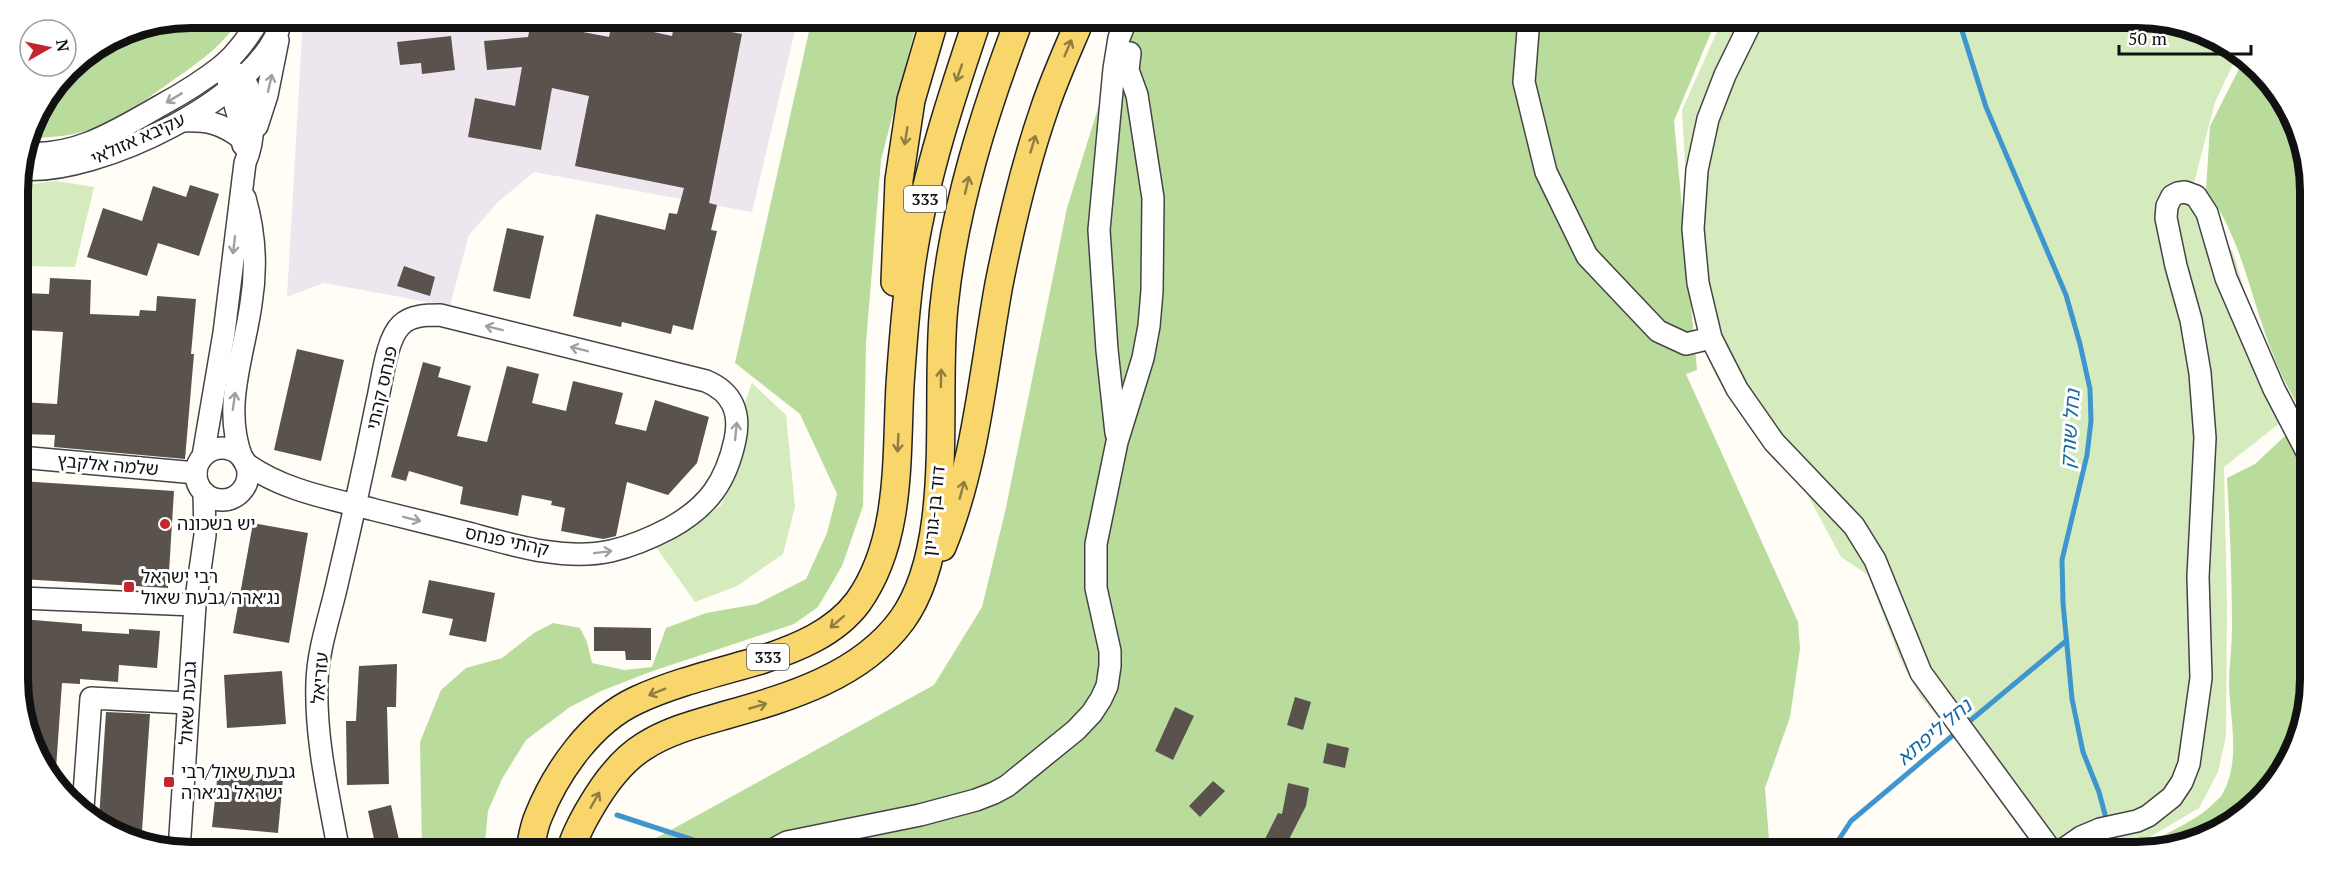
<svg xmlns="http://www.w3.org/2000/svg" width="2329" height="871" font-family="'PT Serif','Noto Sans Hebrew',serif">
	<rect width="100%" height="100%" fill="#fffdf5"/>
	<!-- industrial -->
	<path fill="#eee6ef" d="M 303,18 L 798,18 L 752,212 L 534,172 L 498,202 L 469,235 L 450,306 L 324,283 L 287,297 Z"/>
	<!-- green -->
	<g fill="#d5ebbd">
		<path d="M 1723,18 L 2138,18 L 2194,27 L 2237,56 L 2215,102 L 2188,206 L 2233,252 L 2251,313 L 2295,411 L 2224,467 L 2227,605 L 2226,736 L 2218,772 L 2199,808 L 2143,841 L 2104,853 L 2039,853 L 1948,729 L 1920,696 L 1900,659 L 1868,575 L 1841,557 L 1767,419 L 1700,329 L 1689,236 L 1682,110 Z"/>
		<path d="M 56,181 L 94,187 L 75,267 L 24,266 L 19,268 L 18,186 Z"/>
		<path d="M 752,383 L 786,415 L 795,507 L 783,554 L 737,586 L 695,602 L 656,547 L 693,527 L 721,505 L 734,479 L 746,436 L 743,408 Z"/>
	</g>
	<!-- forest -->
	<g fill="#b9dc9c">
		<path d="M 191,18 L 240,18 C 222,48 193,66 165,86 C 141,103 117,120 89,130 C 70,136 49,138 30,138 L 36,114 L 73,66 C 103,61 101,44 123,32 C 139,24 163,28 181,27 L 184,19 Z"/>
		<path d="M 812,18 L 918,18 L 881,160 L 866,343 L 863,506 L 842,566 L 818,607 L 794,624 L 650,672 L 601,691 L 570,707 L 526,740 L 502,779 L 488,811 L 484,853 L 422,853 L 420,742 L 441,690 L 466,668 L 502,658 L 534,633 L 553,623 L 580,628 L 587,642 L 592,663 L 624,670 L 652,667 L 666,628 L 706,613 L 757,604 L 806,579 L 827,533 L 837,494 L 800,414 L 735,363 Z"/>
		<path d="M 1126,18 L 1717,18 L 1674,121 L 1697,370 L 1686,374 L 1798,622 L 1800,649 L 1790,717 L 1765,788 L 1770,853 L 629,853 L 934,685 L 982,607 L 1005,512 L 1067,208 Z"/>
		<path d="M 2243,61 L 2268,77 L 2309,168 L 2311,680 L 2302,736 L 2243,817 L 2149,853 L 2139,853 C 2160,833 2189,826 2211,806 C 2215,802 2221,797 2223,793 C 2241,760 2230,719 2229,684 C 2229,666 2232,647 2232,629 C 2232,579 2230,528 2227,478 L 2255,464 L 2286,435 L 2304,443 L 2310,428 C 2298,405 2283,381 2274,357 C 2251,302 2243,239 2206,190 L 2210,126 Z"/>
	</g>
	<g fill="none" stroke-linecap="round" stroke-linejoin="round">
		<!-- stream -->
		<g stroke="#3f96cf" stroke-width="5">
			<path d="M 1958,18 L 1986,107 L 2066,295 L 2080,344 L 2090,389 L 2091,421 L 2087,455 L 2062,560 L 2063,603 L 2072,699 L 2083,752 L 2099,792 L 2107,822"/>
			<path d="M 1965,725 L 2066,641"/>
			<path d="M 617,815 L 733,853"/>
			<path d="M 2113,842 L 2115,853"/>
			<path d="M 1830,853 L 1851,821 L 1958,731"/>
		</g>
	</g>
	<!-- building -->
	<g fill="#5a524d">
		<path d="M 675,21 L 742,34 L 709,203 L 717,205 L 711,230 L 717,231 L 693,330 L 673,325 L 671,334 L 622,322 L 621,327 L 573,316 L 596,214 L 665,230 L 669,213 L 677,214 L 684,188 L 575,166 L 589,96 L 552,88 L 541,150 L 468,137 L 475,98 L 515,106 L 522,67 L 487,70 L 484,41 L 528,37 L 531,22 L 609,37 L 612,23 L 672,36 Z"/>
		<path d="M 451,36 L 455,70 L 422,74 L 421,63 L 400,65 L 397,42 Z"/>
		<path d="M 190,185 L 219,194 L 199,256 L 158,243 L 147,276 L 87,257 L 103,208 L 142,221 L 153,186 L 186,197 Z"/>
		<path d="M 507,228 L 544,236 L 530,299 L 493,291 Z"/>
		<path d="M 404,266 L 435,277 L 430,296 L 397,286 Z"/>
		<path d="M 50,278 L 91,280 L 90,314 L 139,316 L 140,310 L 156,311 L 157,296 L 196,299 L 191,354 L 194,354 L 185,459 L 54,447 L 55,435 L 20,434 L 20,402 L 57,404 L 63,332 L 24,330 L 25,293 L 49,294 Z"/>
		<path d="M 297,349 L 344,360 L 321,461 L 274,450 Z"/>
		<path d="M 423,362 L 441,367 L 438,377 L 471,386 L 457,436 L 487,442 L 507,366 L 539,374 L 532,403 L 566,411 L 573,381 L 623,393 L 615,424 L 646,431 L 655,400 L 709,417 L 697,463 L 668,495 L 627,482 L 616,536 L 608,538 L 603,539 L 561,531 L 565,508 L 551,505 L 552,501 L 522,495 L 518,516 L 460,504 L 463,487 L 409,471 L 406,481 L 391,477 Z"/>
		<path d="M 20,481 L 174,491 L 168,588 L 21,579 Z"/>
		<path d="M 253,523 L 308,533 L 289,643 L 233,633 Z"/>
		<path d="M 429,580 L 495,593 L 486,642 L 449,635 L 453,619 L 422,613 Z"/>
		<path d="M 21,619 L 82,624 L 82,631 L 129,634 L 129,629 L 160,631 L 157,668 L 119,665 L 118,682 L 80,679 L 80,684 L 62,683 L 55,783 L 21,713 Z"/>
		<path d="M 594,627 L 651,628 L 651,660 L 626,660 L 625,651 L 594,651 Z"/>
		<path d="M 397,664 L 396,707 L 387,707 L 389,784 L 347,785 L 346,721 L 356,721 L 359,666 Z"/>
		<path d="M 282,671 L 286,724 L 227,728 L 224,675 Z"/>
		<path d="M 1295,697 L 1311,702 L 1303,730 L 1287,725 Z"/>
		<path d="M 1175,707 L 1194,716 L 1173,760 L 1155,751 Z"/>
		<path d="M 106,712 L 150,714 L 141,845 L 135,844 L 99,819 Z"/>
		<path d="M 1327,743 L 1349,748 L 1345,768 L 1323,763 Z"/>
		<path d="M 218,771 L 283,778 L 278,833 L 212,827 Z"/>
		<path d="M 1213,781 L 1225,791 L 1200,817 L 1189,806 Z"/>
		<path d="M 1288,783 L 1309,788 L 1306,806 L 1282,853 L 1277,853 L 1262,845 L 1278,813 L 1282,814 Z"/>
		<path d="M 391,805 L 402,853 L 377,853 L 368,811 Z"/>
	</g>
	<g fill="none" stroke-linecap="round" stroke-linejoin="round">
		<defs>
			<g id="minor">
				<path d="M 1529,18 L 1524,82 L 1546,172 L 1587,256 L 1658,331 L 1686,344 L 1711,338"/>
				<path d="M 1753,18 L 1725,75 L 1708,119 L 1697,170 L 1693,229 L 1698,283 L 1711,338 L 1737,389 L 1774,442 L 1854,526 L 1875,560 L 1921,673 L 2053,853"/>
				<path d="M 227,77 L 239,119 L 243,145"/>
				<path d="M 182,121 C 207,120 222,123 242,139"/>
				<path d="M 257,126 L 267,95 L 278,40"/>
				<path d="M 26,153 C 75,157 116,131 158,107 C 180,95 203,81 223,65 C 238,52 250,35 260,18"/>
				<path d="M 21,169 C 95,177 266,96 282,18"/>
				<path d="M 1116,433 L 1107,350 L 1099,230 L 1114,69 L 1119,38 L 1127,18"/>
				<circle cx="222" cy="474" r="26"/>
				<path d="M 203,456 L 224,333 L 245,163 C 254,143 259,95 242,78 C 236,73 229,69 223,65"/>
				<path d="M 20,457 L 196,473"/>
				<path d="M 242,458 C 222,407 244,355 251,304 C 257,268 255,233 245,198"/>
				<path d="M 245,463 C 284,491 329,498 375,510 C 407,518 440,526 472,534 C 516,546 565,561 611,551 C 633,546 651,538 670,528 C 708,507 726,482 735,440 C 741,412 732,392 706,381 L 440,315 C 427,315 411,315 401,325 C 386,339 382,382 377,402 C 365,462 352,521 338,580 C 331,613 318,648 317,682 C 315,740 329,796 339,853"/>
				<path d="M 21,598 L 195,605"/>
				<path d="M 83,808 L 91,698 L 187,703"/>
				<path d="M 179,851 L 195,605 L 205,535 L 204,493"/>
				<path d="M 767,853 L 787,842 L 920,815 L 976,800 L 994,793 L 1007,786 L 1076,730 L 1092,713 L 1101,699 L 1107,686 L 1110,666 L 1110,651 L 1096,588 L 1096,544 L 1117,442 L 1143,358 L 1149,326 L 1152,291 L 1153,198 L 1137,95 L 1128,70 L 1130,53"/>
				<path d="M 2058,853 L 2081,837 L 2100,829 L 2137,821 L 2148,816 L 2172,797 L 2182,782 L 2189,764 L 2201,678 L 2198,577 L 2205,438 L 2200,373 L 2191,320 L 2176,266 L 2166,218 L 2167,206 L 2172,196 L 2178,193 L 2185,192 L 2196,196 L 2207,213 L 2226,278 L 2274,389 L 2310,458"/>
			</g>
			<g id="major">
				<path d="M 895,282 L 899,180 L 911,100 L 935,18"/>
				<path d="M 942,547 C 976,464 983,372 999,284 C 1011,224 1025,164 1045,107 C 1055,77 1069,47 1081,18"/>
				<path d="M 529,853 C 532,841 533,829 538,817 C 556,772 591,721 637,700 C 676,682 720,672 761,660 C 797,648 835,633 858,602 C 902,540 896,457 900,385 C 903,341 906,297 913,254 C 926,174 952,95 978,18"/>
				<path d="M 570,853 C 574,836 583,820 592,805 C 605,783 621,761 643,747 C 667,731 698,723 726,715 C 790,697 861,676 902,620 C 957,544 934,397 944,306 C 954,207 985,110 1020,18"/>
			</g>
		</defs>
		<!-- minor casing -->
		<use href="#minor" stroke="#444" stroke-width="24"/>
		<!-- major casing -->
		<use href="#major" stroke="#222" stroke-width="30"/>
		<!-- minor -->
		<use href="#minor" stroke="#fff" stroke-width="21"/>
		<!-- major -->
		<use href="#major" stroke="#f9d66b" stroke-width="27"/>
	</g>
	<!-- one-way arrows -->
	<defs><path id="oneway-shaft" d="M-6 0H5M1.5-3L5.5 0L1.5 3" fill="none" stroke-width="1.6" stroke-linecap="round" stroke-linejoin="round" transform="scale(1.5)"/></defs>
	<g stroke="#917d42">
		<use href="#oneway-shaft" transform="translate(1068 48) rotate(-67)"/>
		<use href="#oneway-shaft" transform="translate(959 73) rotate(109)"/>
		<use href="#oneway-shaft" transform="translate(906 136) rotate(99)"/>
		<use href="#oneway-shaft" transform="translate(1033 144) rotate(-73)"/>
		<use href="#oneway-shaft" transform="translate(967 185) rotate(-77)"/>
		<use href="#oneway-shaft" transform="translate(941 378) rotate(-89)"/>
		<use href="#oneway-shaft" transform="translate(898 443) rotate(93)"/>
		<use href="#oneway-shaft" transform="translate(962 490) rotate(-75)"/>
		<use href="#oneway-shaft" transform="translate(837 622) rotate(139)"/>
		<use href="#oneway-shaft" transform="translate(657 692) rotate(158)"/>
		<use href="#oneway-shaft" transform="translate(758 706) rotate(-16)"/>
		<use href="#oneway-shaft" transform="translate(595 800) rotate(-60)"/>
	</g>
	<g stroke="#a0a0a0">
		<use href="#oneway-shaft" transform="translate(270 83) rotate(-77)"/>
		<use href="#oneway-shaft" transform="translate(174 98) rotate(149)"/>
		<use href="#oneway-shaft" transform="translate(234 245) rotate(97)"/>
		<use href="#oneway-shaft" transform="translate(494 328) rotate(-166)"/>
		<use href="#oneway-shaft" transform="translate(579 349) rotate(-166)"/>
		<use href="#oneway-shaft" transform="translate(234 401) rotate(-82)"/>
		<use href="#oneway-shaft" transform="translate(736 431) rotate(-84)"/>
		<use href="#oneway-shaft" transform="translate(412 519) rotate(14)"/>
		<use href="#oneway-shaft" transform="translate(603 552) rotate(-7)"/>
	</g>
	<!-- markers -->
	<g fill="#c4262e" stroke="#fff" stroke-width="2">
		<circle cx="165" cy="524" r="6"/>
		<rect x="123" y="581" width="12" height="12" rx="3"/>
		<rect x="163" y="776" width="12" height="12" rx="3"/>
	</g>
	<g text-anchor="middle" stroke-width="6" stroke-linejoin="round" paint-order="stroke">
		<!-- shield labels -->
		<g fill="#fff" stroke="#585858" stroke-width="1.5">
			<rect x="904" y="186" width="42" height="26" rx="4.5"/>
			<rect x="747" y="644" width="42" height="26" rx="4.5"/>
		</g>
		<g font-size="16" font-weight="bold" fill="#111">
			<text x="925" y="205">333</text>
			<text x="768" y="663">333</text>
		</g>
		<!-- street labels -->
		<g font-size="18" fill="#111" stroke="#fff">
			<text transform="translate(138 139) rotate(-24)" y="6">עקיבא אזולאי</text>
			<text transform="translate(382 388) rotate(-77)" y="6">פנחס קהתי</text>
			<text transform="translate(108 465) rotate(5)" y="6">שלמה אלקבץ</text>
			<text transform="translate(934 511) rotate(-84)" y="6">דוד בן-גוריון</text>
			<text transform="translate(507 541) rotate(12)" y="6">קהתי פנחס</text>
			<text transform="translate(320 678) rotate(-85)" y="6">עזריאל</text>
			<text transform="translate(188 703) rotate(-87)" y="6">גבעת שאול</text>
		</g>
		<!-- poi labels -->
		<g font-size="18" fill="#111" stroke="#fff" text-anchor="start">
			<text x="177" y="530">יש בשכונה</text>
			<text x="141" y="583">רבי ישראל<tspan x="141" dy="21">נג׳ארה/גבעת שאול</tspan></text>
			<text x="181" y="778">גבעת שאול/רבי<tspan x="181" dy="21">ישראל נג׳ארה</tspan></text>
		</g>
		<!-- water labels -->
		<g font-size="20" font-style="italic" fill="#1768a6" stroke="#fff">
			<text transform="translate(2070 429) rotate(-86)" y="7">נחל שורק</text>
			<text transform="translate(1934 732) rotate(-40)" y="7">נחל ליפתא</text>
		</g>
	</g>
	<!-- crop -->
	<path d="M0 0H2329V871H0ZM191 28H2137A163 163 0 0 1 2300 191V679A163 163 0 0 1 2137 842H191A163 163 0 0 1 28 679V191A163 163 0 0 1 191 28Z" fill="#fff" fill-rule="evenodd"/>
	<path fill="none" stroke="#111" stroke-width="8" d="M191 28H2137A163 163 0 0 1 2300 191V679A163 163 0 0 1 2137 842H191A163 163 0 0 1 28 679V191A163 163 0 0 1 191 28Z"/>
	<!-- north arrow -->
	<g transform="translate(48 48) rotate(81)"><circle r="28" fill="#ffffff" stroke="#a0a0a0" stroke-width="1.5"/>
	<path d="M0-4.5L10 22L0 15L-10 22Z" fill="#c4262e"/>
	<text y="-9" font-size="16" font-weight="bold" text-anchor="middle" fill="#111111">N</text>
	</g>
	<!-- scale -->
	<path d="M2119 45v9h132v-9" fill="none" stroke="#111111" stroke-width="3"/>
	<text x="2128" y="45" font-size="18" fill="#111111" stroke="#ffffff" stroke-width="4.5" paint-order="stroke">50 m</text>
</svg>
